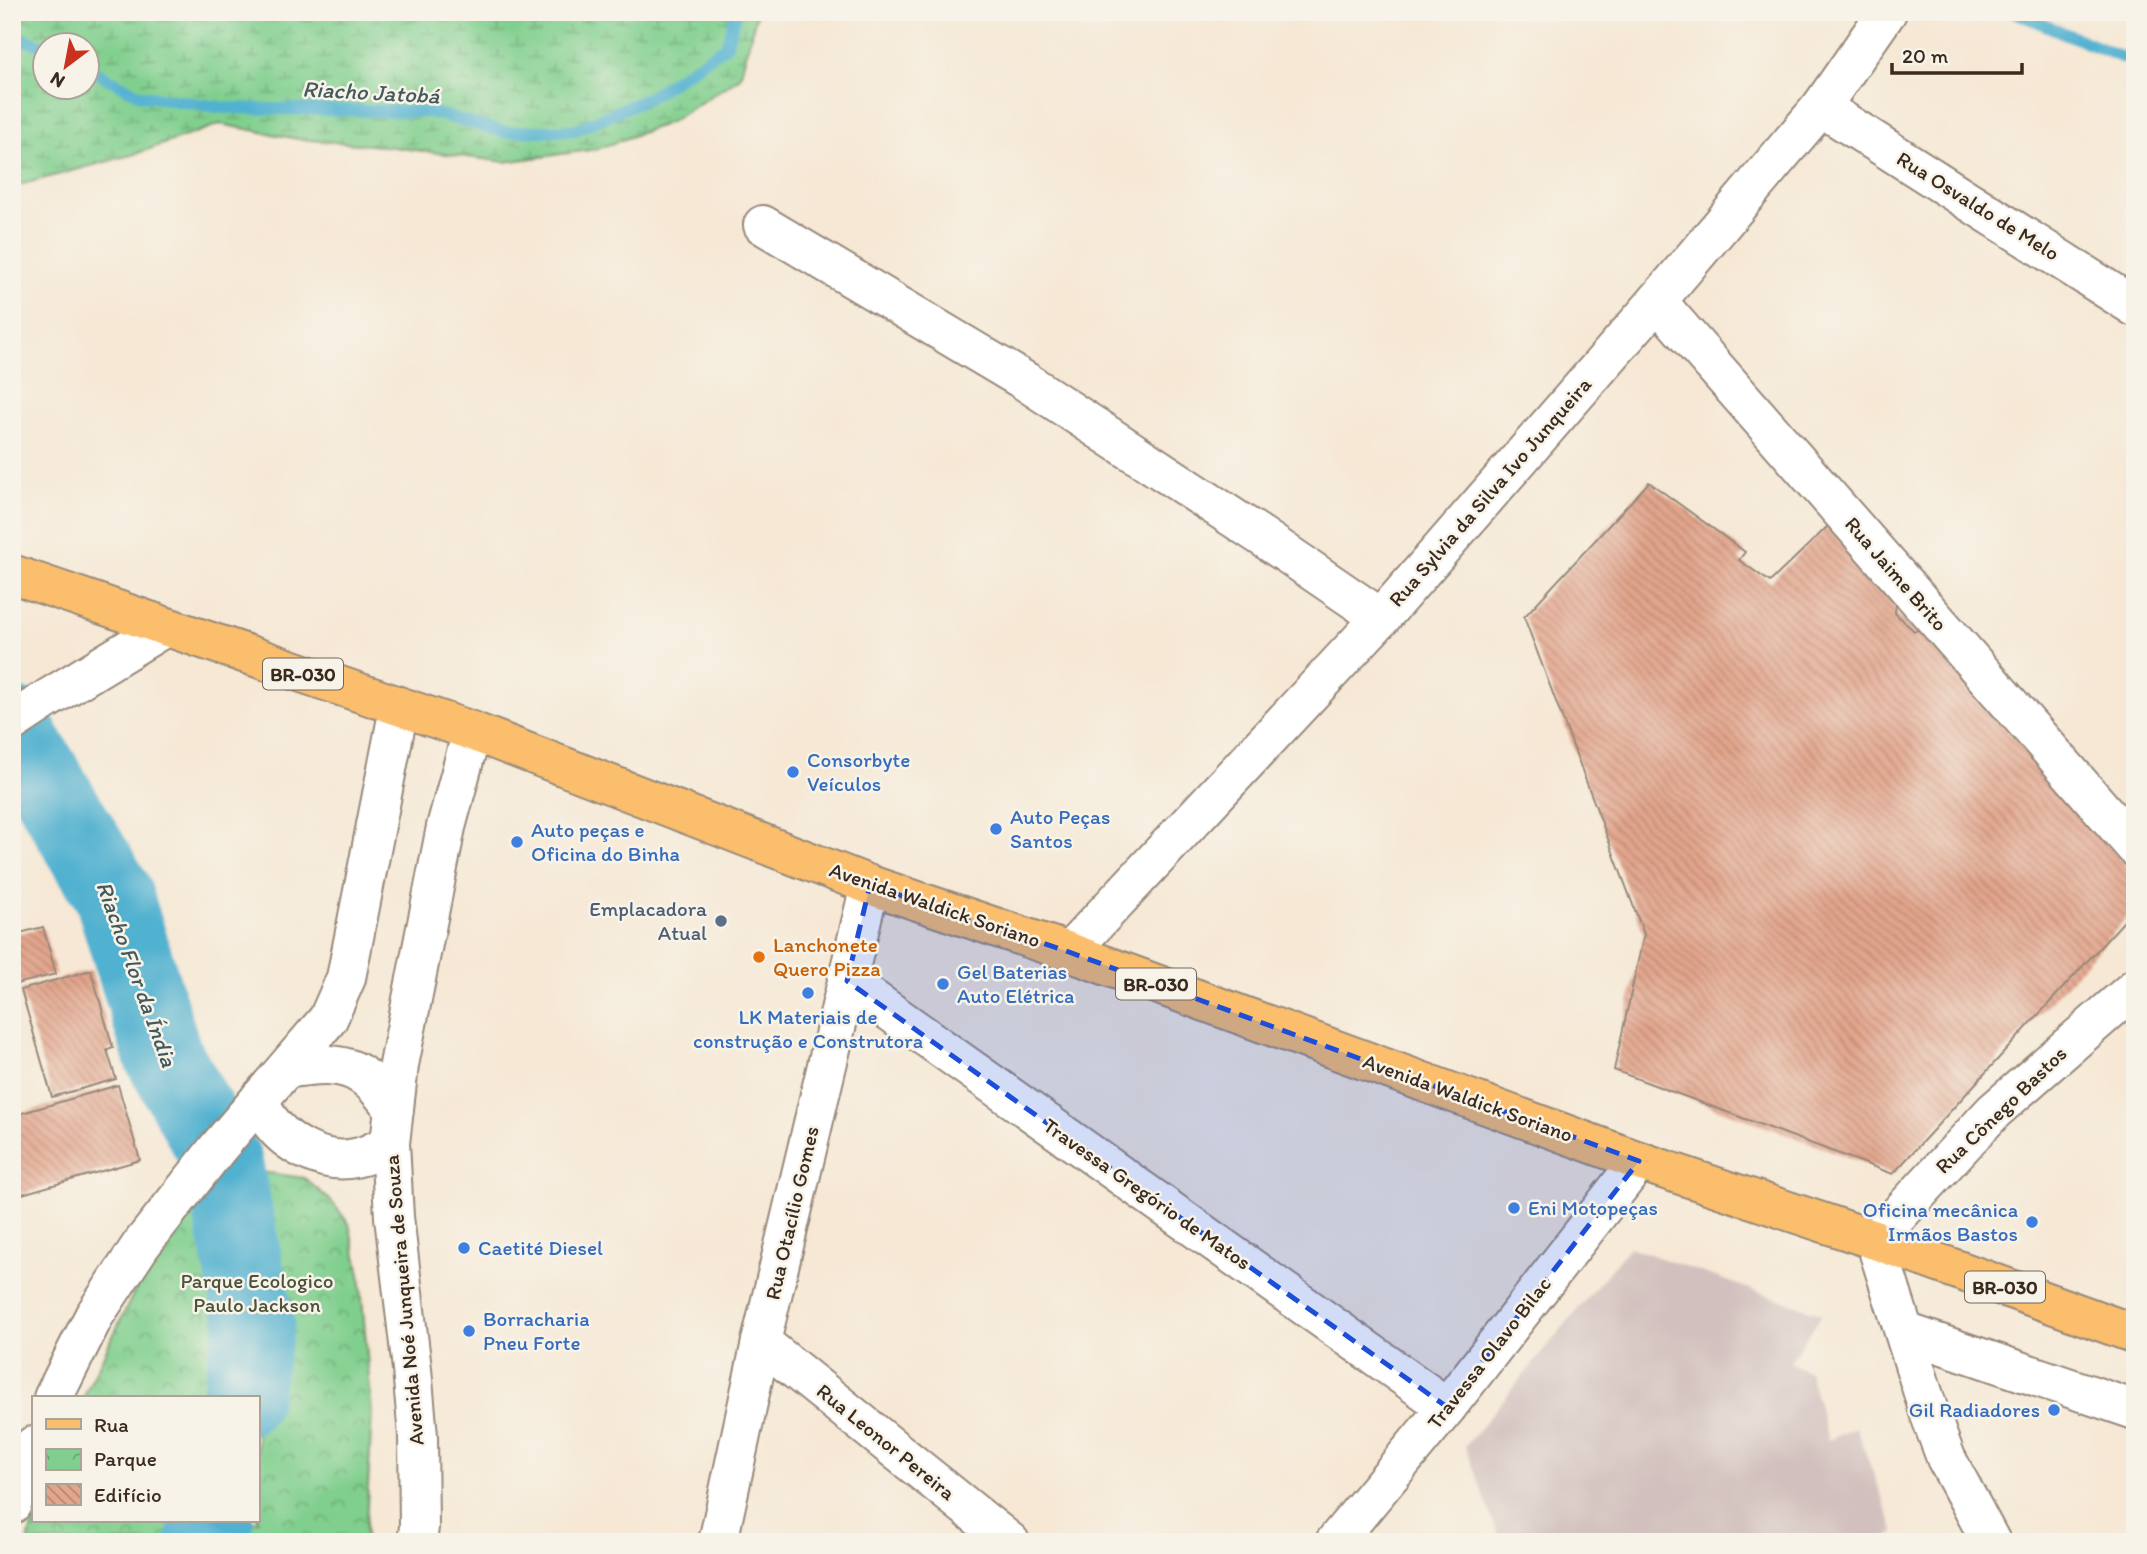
<svg xmlns="http://www.w3.org/2000/svg" width="2147" height="1554" font-family="Itim,sans-serif">
	<defs>
		<pattern id="wetland-marsh" width="20" height="14" patternUnits="userSpaceOnUse" patternTransform="scale(1.75)"><rect width="20" height="14" fill="#80cf8e"/><path d="M1 5h8M5 5V1M11 12h8M15 12V8" fill="none" stroke="#6aa873"/></pattern>
		<pattern id="park-crowns" width="20" height="18" patternUnits="userSpaceOnUse" patternTransform="scale(1.75)"><rect width="20" height="18" fill="#80cf8e"/><path d="M2 6a3 3 0 1 1 6 0M12 15a3 3 0 1 1 6 0" fill="none" stroke="#6aa873"/></pattern>
		<pattern id="building-back-hatch" width="6" height="6" patternUnits="userSpaceOnUse" patternTransform="scale(1.75)"><rect width="6" height="6" fill="#e3a58c"/><path d="M-1 5l2 2M0 0l6 6M5-1l2 2" fill="none" stroke="#b98772"/></pattern>
	</defs>
	<rect width="100%" height="100%" fill="#f7f3e8"/>
	<filter id="ink" filterUnits="userSpaceOnUse"><feTurbulence type="fractalNoise" baseFrequency=".0143" numOctaves="2"/><feDisplacementMap in="SourceGraphic" scale="14" xChannelSelector="R" yChannelSelector="G"/><feConvolveMatrix kernelMatrix="1 2 1 2 8 2 1 2 1" color-interpolation-filters="sRGB"/></filter>
	<filter id="wash" filterUnits="userSpaceOnUse"><feTurbulence type="fractalNoise" baseFrequency=".00686" numOctaves="4" result="noise"/><feDisplacementMap in="SourceGraphic" scale="28" xChannelSelector="R" yChannelSelector="G"/><feGaussianBlur stdDeviation="1.57" result="paint"/><feColorMatrix in="noise" values="0 0 0 0 0 0 0 0 0 0 0 0 0 0 0 0 0 1.4 0 .05"/><feComposite in="paint" operator="in"/></filter>
	<g filter="url(#wash)">
		<rect width="100%" height="100%" fill="#f6e8d5"/>
		<!-- industrial -->
		<path fill="#d1c0bd" d="M 1629,1247 L 1822,1314 L 1790,1362 L 1809,1372 L 1828,1440 L 1856,1427 L 1895,1532 L 1880,1542 L 1501,1542 L 1465,1446 Z"/>
		<!-- wetland -->
		<path fill="url(#wetland-marsh)" stroke="#5e7c56" stroke-width="2" fill-rule="evenodd" d="M 12,12 L 757,12 L 740,77 L 670,122 L 597,149 L 505,162 L 393,147 L 298,139 L 220,124 L 135,154 L 12,187 ZM 46,46 L 88,46 L 88,88 L 46,88 Z"/>
		<!-- park -->
		<path fill="url(#park-crowns)" stroke="#5e7c56" stroke-width="2" d="M 248,1170 L 304,1178 L 331,1201 L 349,1224 L 360,1274 L 372,1413 L 365,1542 L 27,1542 L 34,1521 L 257,1521 L 257,1398 L 83,1398 L 140,1280 L 189,1201 L 218,1181 Z"/>
		<g fill="none" stroke-linecap="round" stroke-linejoin="round">
			<!-- stream -->
			<g stroke="#51b1d0" stroke-width="12">
				<path d="M 2014,12 L 2135,63"/>
				<path d="M 12,35 L 46,47"/>
				<path d="M 88,68 L 140,95 L 225,108 L 429,112 L 505,132 L 575,130 L 648,98 L 726,46 L 736,12"/>
			</g>
			<!-- river -->
			<g stroke="#51b1d0" stroke-width="79">
				<path d="M 12,726 L 113,894 L 163,1055 L 223,1162 L 255,1323 L 241,1398"/>
				<path d="M 205,1542 L 214,1521"/>
			</g>
		</g>
		<g id="blocks">
			<!-- building -->
			<g fill="url(#building-back-hatch)">
				<path d="M 1649,482 L 1745,552 L 1739,560 L 1770,582 L 1828,526 L 1896,603 L 1895,613 L 1914,631 L 1920,630 L 2135,876 L 2135,909 L 1893,1174 L 1614,1070 L 1644,934 L 1524,617 Z"/>
				<path d="M 43,927 L 56,974 L 12,985 L 12,935 Z"/>
				<path d="M 91,970 L 113,1048 L 107,1050 L 116,1079 L 52,1097 L 21,990 Z"/>
				<path d="M 118,1085 L 140,1160 L 12,1197 L 12,1116 Z"/>
			</g>
		</g>
	</g>
	<g filter="url(#ink)">
		<use href="#blocks" fill-opacity="0" stroke="#98897a" stroke-width="2"/>
		<g fill="none" stroke-linecap="round" stroke-linejoin="round">
			<defs>
				<g id="minor">
					<path d="M 1821,107 L 2135,307"/>
					<path d="M 763,225 L 1025,381 L 1264,538 L 1381,618"/>
					<path d="M 1657,301 L 2135,847"/>
					<path d="M 12,722 L 47,699 L 165,627"/>
					<path d="M 1069,952 L 1381,618 L 1657,301 L 1821,107 L 1887,12"/>
					<path d="M 847,981 L 1447,1407"/>
					<path d="M 286,1069 C 311,1065 341,1060 363,1076 C 376,1084 385,1098 394,1109"/>
					<path d="M 260,1098 C 262,1104 264,1112 268,1118 C 285,1144 324,1165 355,1158 C 368,1156 379,1149 390,1143"/>
					<path d="M 1905,1332 L 2135,1410"/>
					<path d="M 761,1342 L 1010,1542"/>
					<path d="M 53,1398 L 94,1316 L 141,1245 L 217,1149 L 328,1019 L 346,978 L 399,708"/>
					<path d="M 12,1504 L 33,1446"/>
					<path d="M 417,1542 L 419,1527 L 418,1436 L 412,1369 L 394,1217 L 390,1143 L 399,1065 L 446,827 L 472,731"/>
					<path d="M 718,1542 L 761,1342 L 870,885"/>
					<path d="M 1335,1542 L 1447,1407 L 1639,1161"/>
					<path d="M 1991,1542 L 1946,1458 L 1930,1415 L 1875,1240 L 1994,1111 L 2135,988"/>
				</g>
				<path id="major" d="M 12,574 L 472,731 L 870,885 L 1069,952 L 1639,1161 L 1875,1240 L 2135,1334"/>
			</defs>
			<!-- minor casing -->
			<use href="#minor" stroke="#98897a" stroke-width="42"/>
			<!-- major casing -->
			<use href="#major" stroke="#98897a" stroke-width="42"/>
			<!-- minor -->
			<use href="#minor" stroke="#fff" stroke-width="38"/>
			<!-- major -->
			<use href="#major" stroke="#fabe6d" stroke-width="38"/>
		</g>
	</g>
	<!-- marked area -->
	<path fill="#1d4ed8" fill-opacity="0.2" stroke="#1d4ed8" stroke-width="5" stroke-dasharray="14 9" stroke-linejoin="round" d="M 870,885 L 1069,952 L 1639,1161 L 1447,1407 L 847,981 Z"/>
	<!-- markers -->
	<g fill="#3f7fe0" stroke="#f7f3e8" stroke-width="2.5">
		<circle cx="793" cy="772" r="7"/>
		<circle cx="996" cy="829" r="7"/>
		<circle cx="517" cy="842" r="7"/>
		<circle cx="943" cy="984" r="7"/>
		<circle cx="808" cy="993" r="7"/>
		<circle cx="1514" cy="1208" r="7"/>
		<circle cx="2032" cy="1222" r="7"/>
		<circle cx="464" cy="1248" r="7"/>
		<circle cx="469" cy="1331" r="7"/>
		<circle cx="2054" cy="1410" r="7"/>
	</g>
	<circle fill="#5c6f8a" stroke="#f7f3e8" stroke-width="2.5" cx="721" cy="921" r="7"/>
	<circle fill="#e8710a" stroke="#f7f3e8" stroke-width="2.5" cx="759" cy="957" r="7"/>
	<g text-anchor="middle" stroke-width="5" stroke-linejoin="round" paint-order="stroke">
		<!-- shield labels -->
		<g fill="#f7f3e8" stroke="#73665b" stroke-width="2">
			<rect x="263" y="658.5" width="80" height="31" rx="5"/>
			<rect x="1116" y="968.5" width="80" height="31" rx="5"/>
			<rect x="1965" y="1271.5" width="80" height="31" rx="5"/>
		</g>
		<g font-size="19" font-weight="bold" fill="#3b2a1e">
			<text x="303" y="681">BR-030</text>
			<text x="1156" y="991">BR-030</text>
			<text x="2005" y="1294">BR-030</text>
		</g>
		<!-- street labels -->
		<g font-size="21" fill="#3b2a1e" stroke="#f7f3e8">
			<text transform="translate(1978 206) rotate(32)" y="7">Rua Osvaldo de Melo</text>
			<text transform="translate(1490 492) rotate(-49)" y="7">Rua Sylvia da Silva Ivo Junqueira</text>
			<text transform="translate(1896 574) rotate(49)" y="7">Rua Jaime Brito</text>
			<text transform="translate(935 905) rotate(19)" y="7">Avenida Waldick Soriano</text>
			<text transform="translate(1468 1098) rotate(20)" y="7">Avenida Waldick Soriano</text>
			<text transform="translate(2001 1110) rotate(-44)" y="7">Rua Cônego Bastos</text>
			<text transform="translate(1147 1194) rotate(35)" y="7">Travessa Gregório de Matos</text>
			<text transform="translate(792 1213) rotate(-77)" y="7">Rua Otacílio Gomes</text>
			<text transform="translate(404 1300) rotate(-95)" y="7">Avenida Noé Junqueira de Souza</text>
			<text transform="translate(1489 1353) rotate(-52)" y="7">Travessa Olavo Bilac</text>
			<text transform="translate(886 1442) rotate(39)" y="7">Rua Leonor Pereira</text>
		</g>
		<!-- shop labels -->
		<g font-size="21" fill="#366cbe" stroke="#f7f3e8" text-anchor="start">
			<text x="807" y="767">Consorbyte<tspan x="807" dy="24">Veículos</tspan></text>
			<text x="1010" y="824">Auto Peças<tspan x="1010" dy="24">Santos</tspan></text>
			<text x="531" y="837">Auto peças e<tspan x="531" dy="24">Oficina do Binha</tspan></text>
			<text x="957" y="979">Gel Baterias<tspan x="957" dy="24">Auto Elétrica</tspan></text>
			<text x="808" y="1024" text-anchor="middle">LK Materiais de<tspan x="808" dy="24">construção e Construtora</tspan></text>
			<text x="1528" y="1215">Eni Motopeças</text>
			<text x="2018" y="1217" text-anchor="end">Oficina mecânica<tspan x="2018" dy="24">Irmãos Bastos</tspan></text>
			<text x="478" y="1255">Caetité Diesel</text>
			<text x="483" y="1326">Borracharia<tspan x="483" dy="24">Pneu Forte</tspan></text>
			<text x="2040" y="1417" text-anchor="end">Gil Radiadores</text>
		</g>
		<!-- service labels -->
		<g font-size="21" fill="#4e5e75" stroke="#f7f3e8" text-anchor="end">
			<text x="707" y="916">Emplacadora<tspan x="707" dy="24">Atual</tspan></text>
		</g>
		<!-- food labels -->
		<g font-size="21" fill="#c56008" stroke="#f7f3e8" text-anchor="start">
			<text x="773" y="952">Lanchonete<tspan x="773" dy="24">Quero Pizza</tspan></text>
		</g>
		<!-- park labels -->
		<g font-size="21" fill="#4c533a" stroke="#f7f3e8">
			<text x="257" y="1288">Parque Ecologico<tspan x="257" dy="24">Paulo Jackson</tspan></text>
		</g>
		<!-- water labels -->
		<g font-size="23" font-style="italic" fill="#43595c" stroke="#f7f3e8">
			<text transform="translate(371 92) rotate(3)" y="8">Riacho Jatobá</text>
			<text transform="translate(137 974) rotate(70)" y="8">Riacho Flor da Índia</text>
		</g>
	</g>
	<!-- margin -->
	<rect width="2147" height="1554" fill="none" stroke="#f7f3e8" stroke-width="42"/>
	<!-- legend -->
	<rect x="32" y="1396" width="228" height="126" fill="#f7f3e8" stroke="#aca397" stroke-width="2"/>
	<rect x="46" y="1419" width="35" height="10" fill="#fabe6d" stroke="#aca397" stroke-width="2"/>
	<text x="94" y="1432" font-size="21" fill="#3b2a1e">Rua</text>
	<rect x="46" y="1449" width="35" height="21" fill="url(#park-crowns)" stroke="#aca397" stroke-width="2"/>
	<text x="94" y="1466" font-size="21" fill="#3b2a1e">Parque</text>
	<rect x="46" y="1484" width="35" height="21" fill="url(#building-back-hatch)" stroke="#aca397" stroke-width="2"/>
	<text x="94" y="1502" font-size="21" fill="#3b2a1e">Edifício</text>
	<!-- north arrow -->
	<g transform="translate(66 66) rotate(212)"><circle r="33" fill="#f7f3e8" stroke="#aca397" stroke-width="2"/>
	<path d="M0-5L12 26L0 18L-12 26Z" fill="#c8321e"/>
	<text y="-10" font-size="19" font-weight="bold" text-anchor="middle" fill="#3b2a1e">N</text>
	</g>
	<!-- scale -->
	<path d="M1892 63v10h130v-10" fill="none" stroke="#3b2a1e" stroke-width="3.5"/>
	<text x="1902" y="63" font-size="21" fill="#3b2a1e" stroke="#f7f3e8" stroke-width="5" paint-order="stroke">20 m</text>
</svg>
